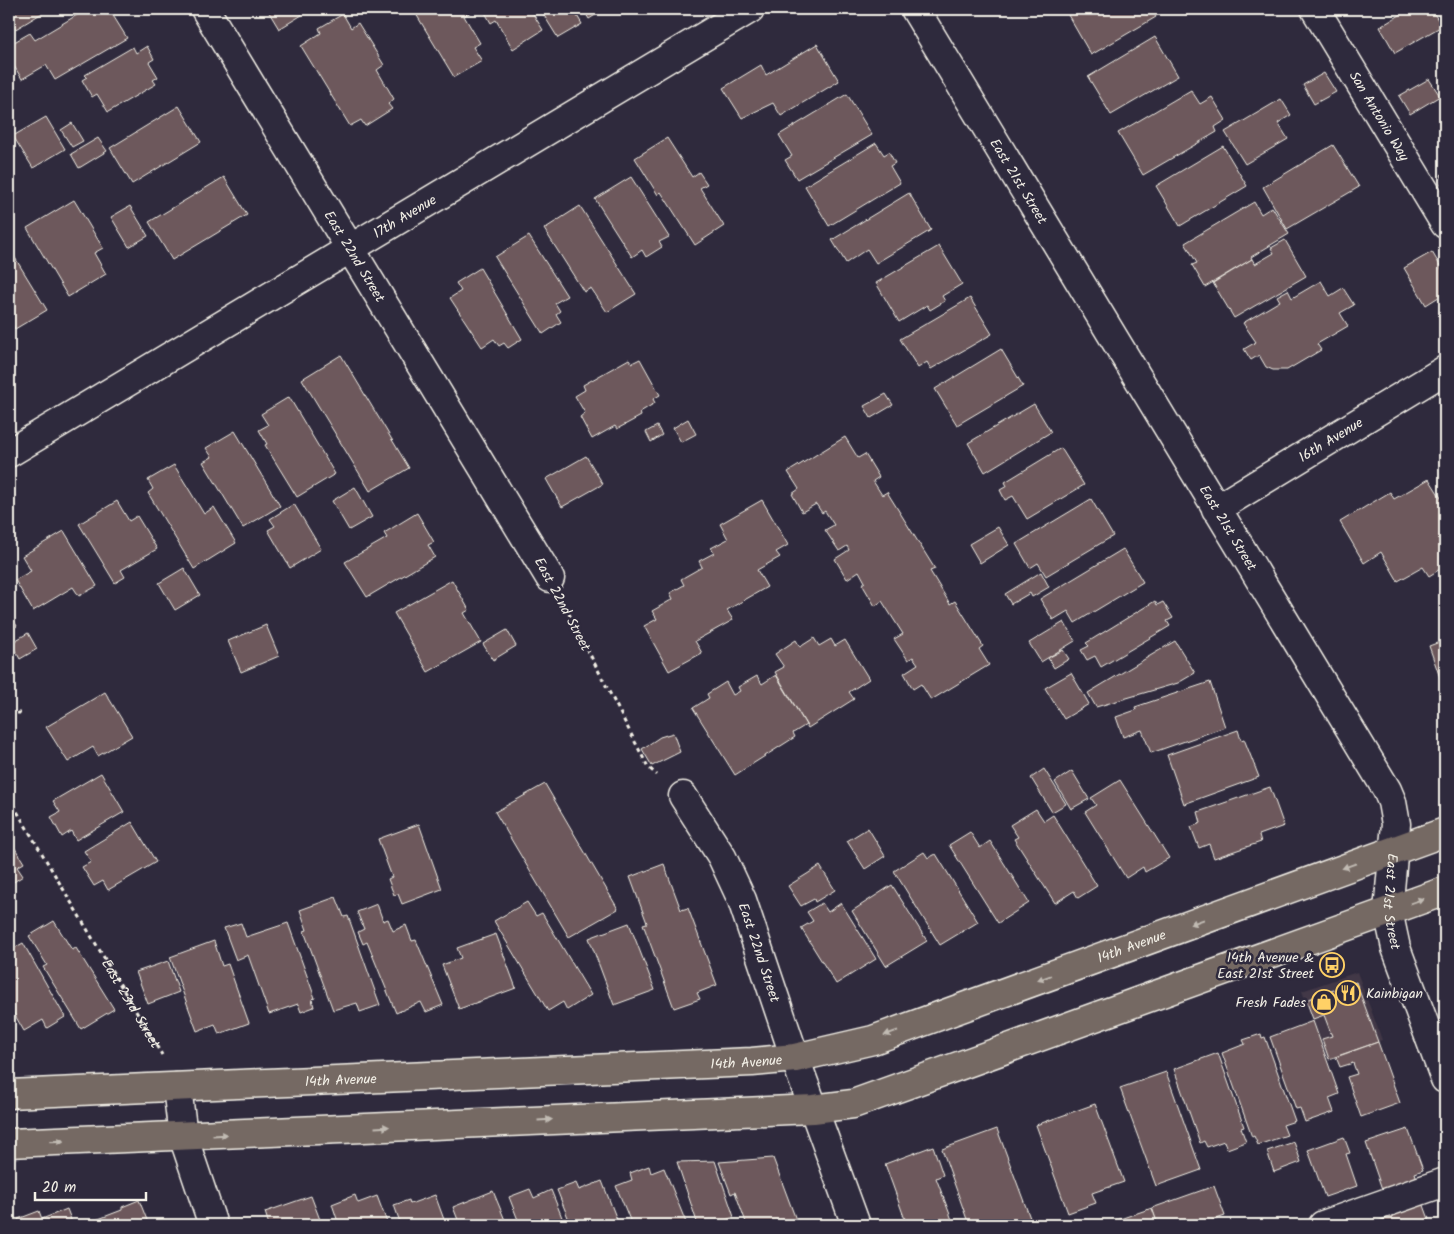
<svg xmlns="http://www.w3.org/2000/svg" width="1454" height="1234" font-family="Kalam,sans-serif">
	<rect width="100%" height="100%" fill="#2f2a3d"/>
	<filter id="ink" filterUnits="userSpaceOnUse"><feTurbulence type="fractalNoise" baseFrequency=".02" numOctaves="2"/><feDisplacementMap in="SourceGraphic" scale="10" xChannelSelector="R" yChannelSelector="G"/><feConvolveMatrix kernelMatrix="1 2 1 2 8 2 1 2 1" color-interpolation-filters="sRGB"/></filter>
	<g filter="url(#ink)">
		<!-- built -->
		<path fill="#423846" d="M 1357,972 L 1382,1040 L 1328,1059 L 1302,991 Z"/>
		<!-- building -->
		<g fill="#6d595b" stroke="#f4f1e8">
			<path d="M 9,9 L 49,9 L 9,33 Z"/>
			<path d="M 87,9 L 109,9 L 127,38 L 55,80 L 46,65 L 22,79 L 9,58 L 9,45 L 30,33 L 35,40 Z"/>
			<path d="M 267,9 L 298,9 L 302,15 L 279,29 Z"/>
			<path d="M 413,9 L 469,9 L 471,12 L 464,16 L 480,43 L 473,47 L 482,61 L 454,77 Z"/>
			<path d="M 483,9 L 530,9 L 543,30 L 513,49 L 496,20 L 491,23 Z"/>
			<path d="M 540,9 L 573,9 L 582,24 L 558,38 Z"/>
			<path d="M 583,9 L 605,9 L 589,19 Z"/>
			<path d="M 1078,9 L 1151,9 L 1156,17 L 1091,55 L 1068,15 Z"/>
			<path d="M 1410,9 L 1431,9 L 1442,26 L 1395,53 L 1380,27 Z"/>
			<path d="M 343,14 L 351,28 L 358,23 L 384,65 L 377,70 L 394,99 L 388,104 L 392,109 L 365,126 L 361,120 L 350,126 L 301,46 L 321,33 L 319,28 Z"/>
			<path d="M 1155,37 L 1178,76 L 1111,115 L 1088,77 Z"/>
			<path d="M 817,44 L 839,81 L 781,116 L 773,103 L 742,118 L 723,88 L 761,65 L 766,75 Z"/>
			<path d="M 147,46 L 154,59 L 149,62 L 158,77 L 153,80 L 156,84 L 108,112 L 97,94 L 92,97 L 82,80 L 87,77 L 85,75 L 133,47 L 136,53 Z"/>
			<path d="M 1324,73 L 1336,92 L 1314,104 L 1303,85 Z"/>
			<path d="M 1429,79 L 1440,96 L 1410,114 L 1399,96 Z"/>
			<path d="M 1191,90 L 1200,104 L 1212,97 L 1226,120 L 1215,127 L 1217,132 L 1143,175 L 1118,133 Z"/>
			<path d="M 847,94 L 872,135 L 797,179 L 785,160 L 792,156 L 779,135 Z"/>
			<path d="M 1281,99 L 1291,115 L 1278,123 L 1288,139 L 1245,164 L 1225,132 Z"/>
			<path d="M 179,106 L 201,142 L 132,184 L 110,148 Z"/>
			<path d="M 46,117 L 65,149 L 33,168 L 13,136 Z"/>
			<path d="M 72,123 L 83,141 L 72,147 L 61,130 Z"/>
			<path d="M 98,138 L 107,151 L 79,168 L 71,154 Z"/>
			<path d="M 667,138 L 692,177 L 699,172 L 707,184 L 700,188 L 724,226 L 695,245 L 661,192 L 658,195 L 635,158 Z"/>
			<path d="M 876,143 L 884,155 L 889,152 L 895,163 L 890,166 L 900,183 L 829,226 L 805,186 Z"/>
			<path d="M 1333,145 L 1359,187 L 1287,229 L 1263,187 Z"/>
			<path d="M 1223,146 L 1247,186 L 1180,226 L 1156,186 Z"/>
			<path d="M 1445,172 L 1445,190 L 1441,183 L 1444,181 L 1441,175 Z"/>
			<path d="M 224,177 L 247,215 L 172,260 L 149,222 Z"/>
			<path d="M 631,177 L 669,237 L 659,242 L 662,247 L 646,257 L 642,250 L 632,257 L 595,199 Z"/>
			<path d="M 909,193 L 931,230 L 876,263 L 867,249 L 846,263 L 832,240 Z"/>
			<path d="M 74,200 L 103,248 L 94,253 L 106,274 L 68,297 L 27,228 Z"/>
			<path d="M 1254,202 L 1261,214 L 1272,207 L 1289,234 L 1251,257 L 1252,259 L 1205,287 L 1192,265 L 1197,263 L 1185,243 Z"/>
			<path d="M 130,206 L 148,236 L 129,247 L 111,217 Z"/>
			<path d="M 580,206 L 636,294 L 607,312 L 591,288 L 584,292 L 544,229 Z"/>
			<path d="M 529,236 L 567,296 L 555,303 L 560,311 L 556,314 L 561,322 L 543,334 L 495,257 Z"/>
			<path d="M 1285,240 L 1306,276 L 1234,318 L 1213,283 L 1252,259 L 1255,264 L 1274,253 L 1271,248 Z"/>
			<path d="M 939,246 L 962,284 L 942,296 L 945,301 L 930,310 L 927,305 L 899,322 L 876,283 Z"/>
			<path d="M 9,248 L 47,310 L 15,329 L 9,318 Z"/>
			<path d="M 1432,252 L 1445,274 L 1445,293 L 1426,305 L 1404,268 Z"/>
			<path d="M 480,268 L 522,339 L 508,348 L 504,343 L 499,346 L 494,339 L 482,347 L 450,298 L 461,291 L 456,283 Z"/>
			<path d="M 1321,281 L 1330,296 L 1343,288 L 1354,305 L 1340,313 L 1348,326 L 1317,344 L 1321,350 L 1287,370 L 1273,370 L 1266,367 L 1259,355 L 1251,360 L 1244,349 L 1256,342 L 1243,323 L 1280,301 L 1277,296 L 1288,290 L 1292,298 Z"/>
			<path d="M 970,298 L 992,334 L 931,369 L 927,362 L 918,368 L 900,339 Z"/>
			<path d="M 1001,349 L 1023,386 L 957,425 L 935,389 Z"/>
			<path d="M 341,355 L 409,468 L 370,491 L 302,379 Z"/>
			<path d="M 629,359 L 632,363 L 640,359 L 660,395 L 653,399 L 655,403 L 640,412 L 641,416 L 617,429 L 615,426 L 592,439 L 580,417 L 585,413 L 575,396 L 585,390 L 583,385 Z"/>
			<path d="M 886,394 L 893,405 L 871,418 L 864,406 Z"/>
			<path d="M 289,397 L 335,474 L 297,497 L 265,445 L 267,444 L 259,430 L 268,425 L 261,414 Z"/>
			<path d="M 1034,404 L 1051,432 L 985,472 L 968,443 Z"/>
			<path d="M 688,419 L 696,434 L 681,442 L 673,428 Z"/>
			<path d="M 657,426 L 662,435 L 651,442 L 646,432 Z"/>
			<path d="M 235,431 L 280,506 L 243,528 L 203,462 L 212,457 L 206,448 Z"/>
			<path d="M 845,437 L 858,458 L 865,454 L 879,477 L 873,481 L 882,495 L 887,492 L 935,569 L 930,571 L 950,604 L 955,601 L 983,646 L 979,649 L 989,665 L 931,700 L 921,684 L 913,689 L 904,673 L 918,664 L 913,657 L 908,660 L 894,639 L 903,634 L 882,601 L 875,606 L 862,584 L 865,582 L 859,571 L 847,579 L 835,559 L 849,550 L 847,546 L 839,551 L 825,530 L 834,525 L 825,511 L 822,513 L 816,504 L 802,512 L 792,494 L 799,489 L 788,472 Z"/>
			<path d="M 1061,448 L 1084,485 L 1027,519 L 1013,496 L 1005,500 L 1000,490 L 1007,486 L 1005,482 Z"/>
			<path d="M 586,456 L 603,484 L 562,507 L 546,479 Z"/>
			<path d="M 174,465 L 204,514 L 214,507 L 236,543 L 194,569 L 148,493 L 153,489 L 148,480 Z"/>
			<path d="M 1429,479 L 1443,501 L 1445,500 L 1445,566 L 1429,576 L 1423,567 L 1398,581 L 1381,552 L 1364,563 L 1340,522 L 1390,492 L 1394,499 Z"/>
			<path d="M 355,487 L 372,517 L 349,530 L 332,501 Z"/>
			<path d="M 1091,499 L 1113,536 L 1046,576 L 1038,563 L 1030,568 L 1016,544 Z"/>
			<path d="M 762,500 L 788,545 L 776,552 L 780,557 L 757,570 L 767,587 L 727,610 L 733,620 L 695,641 L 702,653 L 669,671 L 644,626 L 657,619 L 652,611 L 673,599 L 670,593 L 684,585 L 681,579 L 702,567 L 699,561 L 714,553 L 711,548 L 728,539 L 720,524 Z"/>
			<path d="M 117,501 L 129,521 L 137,516 L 157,549 L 121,570 L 125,577 L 115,583 L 79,524 Z"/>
			<path d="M 294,504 L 321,549 L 290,568 L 268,530 L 275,526 L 270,519 Z"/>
			<path d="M 417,513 L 434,542 L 428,545 L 435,557 L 367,597 L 345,562 L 387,538 L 384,533 Z"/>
			<path d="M 998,527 L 1009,545 L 980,563 L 969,544 Z"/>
			<path d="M 64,531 L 97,586 L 79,596 L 73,587 L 33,611 L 15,580 L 31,571 L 22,556 Z"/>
			<path d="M 1123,549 L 1143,582 L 1075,623 L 1068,611 L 1053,620 L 1040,599 Z"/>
			<path d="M 184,568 L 200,595 L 175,610 L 159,583 Z"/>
			<path d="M 1041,572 L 1049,587 L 1032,597 L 1030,593 L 1011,604 L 1005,594 Z"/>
			<path d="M 452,580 L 469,610 L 464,613 L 481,642 L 428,672 L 394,613 Z"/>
			<path d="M 1155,601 L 1157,605 L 1163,602 L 1173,618 L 1167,621 L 1170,626 L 1101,667 L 1095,656 L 1087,660 L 1081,650 L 1089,646 L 1086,643 Z"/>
			<path d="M 9,613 L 17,626 L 9,631 Z"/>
			<path d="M 1064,622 L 1075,641 L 1041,662 L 1029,643 Z"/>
			<path d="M 266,625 L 279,656 L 241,672 L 228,641 Z"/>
			<path d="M 507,630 L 516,646 L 493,660 L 483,644 Z"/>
			<path d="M 28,633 L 37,649 L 20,659 L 11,643 Z"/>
			<path d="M 814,638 L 819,646 L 831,639 L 835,646 L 845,640 L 869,679 L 849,692 L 854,699 L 808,728 L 775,672 L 784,667 L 775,654 L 796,640 L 800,647 Z"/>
			<path d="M 1445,640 L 1445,692 L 1429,646 Z"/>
			<path d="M 1175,641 L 1195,673 L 1178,683 L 1096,707 L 1088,693 Z"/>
			<path d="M 1063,650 L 1069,659 L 1054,668 L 1048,658 Z"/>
			<path d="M 1071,673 L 1089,704 L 1064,719 L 1045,688 Z"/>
			<path d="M 776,675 L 806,725 L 793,733 L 795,737 L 735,775 L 693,708 L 709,698 L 707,694 L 726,682 L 733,695 L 740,691 L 738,687 L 757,676 L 762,684 Z"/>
			<path d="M 1210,682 L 1225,727 L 1151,753 L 1142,730 L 1123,737 L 1116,717 L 1136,710 L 1135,707 Z"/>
			<path d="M 105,692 L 132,736 L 98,756 L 93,747 L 68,762 L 46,727 Z"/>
			<path d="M 1238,730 L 1241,740 L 1244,739 L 1259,777 L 1184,804 L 1167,755 Z"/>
			<path d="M 673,733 L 680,752 L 652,766 L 642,749 L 660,737 Z"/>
			<path d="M 1044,769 L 1066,804 L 1052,812 L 1031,778 Z"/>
			<path d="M 1072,771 L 1089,799 L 1071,809 L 1055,782 Z"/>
			<path d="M 101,773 L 124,812 L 76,840 L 71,831 L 62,837 L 51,817 L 60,812 L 53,801 Z"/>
			<path d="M 1120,780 L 1169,858 L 1145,872 L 1143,867 L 1126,878 L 1085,812 L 1096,805 L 1091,798 Z"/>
			<path d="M 545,784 L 618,909 L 569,937 L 495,812 Z"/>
			<path d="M 1270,787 L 1284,826 L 1259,835 L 1261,842 L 1214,858 L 1209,844 L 1199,848 L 1191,827 L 1201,823 L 1198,812 Z"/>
			<path d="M 1036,809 L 1044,821 L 1053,815 L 1097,886 L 1078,898 L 1074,891 L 1055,903 L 1014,839 L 1018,837 L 1010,825 Z"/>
			<path d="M 132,822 L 156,862 L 108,890 L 103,881 L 94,886 L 82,867 L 91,862 L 84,851 Z"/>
			<path d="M 419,824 L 442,889 L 402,904 L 398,894 L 394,895 L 388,879 L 392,877 L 378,839 Z"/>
			<path d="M 868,828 L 885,856 L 865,869 L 847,841 Z"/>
			<path d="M 970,832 L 980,848 L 990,841 L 1029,903 L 998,923 L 949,845 Z"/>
			<path d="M 13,845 L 24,863 L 17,867 L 23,876 L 9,885 L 9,848 Z"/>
			<path d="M 924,852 L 928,858 L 936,854 L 978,922 L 940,945 L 894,871 Z"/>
			<path d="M 664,864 L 681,910 L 688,908 L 717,985 L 697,993 L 700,999 L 674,1008 L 643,924 L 647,923 L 630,877 Z"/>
			<path d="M 820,866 L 835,890 L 815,902 L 814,899 L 801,906 L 788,886 Z"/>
			<path d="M 892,885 L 927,941 L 886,966 L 852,911 Z"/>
			<path d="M 336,897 L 344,917 L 348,916 L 380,1005 L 360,1012 L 357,1003 L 333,1010 L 304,931 L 307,930 L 300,910 Z"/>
			<path d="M 527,902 L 536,916 L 542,913 L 591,995 L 567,1010 L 563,1002 L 548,1011 L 494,921 Z"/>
			<path d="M 822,903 L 828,912 L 841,903 L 876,959 L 836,984 L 801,928 L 813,921 L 807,912 Z"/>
			<path d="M 377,904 L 383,921 L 388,919 L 393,931 L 406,925 L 412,941 L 416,940 L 443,1005 L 426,1012 L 421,1002 L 396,1013 L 367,942 L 363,944 L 358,932 L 364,929 L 357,912 Z"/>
			<path d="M 54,921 L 72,950 L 76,948 L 114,1009 L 81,1029 L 43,967 L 47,965 L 29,936 Z"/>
			<path d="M 241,923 L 246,937 L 288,923 L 315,998 L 312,999 L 314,1007 L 301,1012 L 298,1004 L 269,1014 L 248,955 L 236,960 L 224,928 Z"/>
			<path d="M 629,923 L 655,990 L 614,1005 L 589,938 Z"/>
			<path d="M 496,934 L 516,988 L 459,1009 L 442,965 L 461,958 L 457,948 Z"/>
			<path d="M 214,941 L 222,966 L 228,964 L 249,1023 L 219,1034 L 215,1024 L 197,1031 L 170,957 Z"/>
			<path d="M 23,943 L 65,1017 L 47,1028 L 43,1020 L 24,1031 L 9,1005 L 9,951 Z"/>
			<path d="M 168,961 L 179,992 L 148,1004 L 136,972 Z"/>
			<path d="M 1356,982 L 1378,1042 L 1329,1059 L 1322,1039 L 1332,1036 L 1324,1015 L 1313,1019 L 1306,1000 Z"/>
			<path d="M 1313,1021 L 1339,1094 L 1329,1098 L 1334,1112 L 1305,1122 L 1300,1108 L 1296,1109 L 1270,1037 Z"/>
			<path d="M 1261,1034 L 1262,1038 L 1265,1037 L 1295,1121 L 1283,1125 L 1287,1135 L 1258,1145 L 1254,1136 L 1252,1137 L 1222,1053 L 1245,1044 L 1243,1040 Z"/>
			<path d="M 1378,1042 L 1400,1103 L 1361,1117 L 1347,1077 L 1357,1074 L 1353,1063 L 1340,1067 L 1336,1057 Z"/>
			<path d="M 1218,1053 L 1244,1127 L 1241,1128 L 1246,1142 L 1227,1149 L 1224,1141 L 1207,1147 L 1204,1141 L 1200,1143 L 1174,1069 Z"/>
			<path d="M 1166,1072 L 1201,1170 L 1156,1186 L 1120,1088 Z"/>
			<path d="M 1095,1104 L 1124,1182 L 1092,1193 L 1096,1203 L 1068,1213 L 1036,1125 Z"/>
			<path d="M 997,1129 L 1030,1218 L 1009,1225 L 969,1225 L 942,1149 Z"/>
			<path d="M 1408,1129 L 1423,1170 L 1415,1173 L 1417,1179 L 1383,1192 L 1366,1143 Z"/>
			<path d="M 1344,1137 L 1350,1153 L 1346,1154 L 1357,1186 L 1325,1197 L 1308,1150 Z"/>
			<path d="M 1294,1142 L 1301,1162 L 1274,1172 L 1267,1151 Z"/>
			<path d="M 933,1146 L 943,1175 L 936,1178 L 954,1225 L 907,1225 L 885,1164 Z"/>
			<path d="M 773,1158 L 798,1225 L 747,1225 L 735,1192 L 731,1194 L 719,1162 Z"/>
			<path d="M 715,1161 L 734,1217 L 720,1222 L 721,1225 L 698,1225 L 677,1162 Z"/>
			<path d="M 649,1166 L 651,1173 L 664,1168 L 687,1225 L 632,1225 L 616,1186 L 632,1180 L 630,1173 Z"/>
			<path d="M 602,1181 L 619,1225 L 571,1225 L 557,1190 L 576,1183 L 579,1190 Z"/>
			<path d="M 1214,1186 L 1225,1216 L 1200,1225 L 1158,1225 L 1152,1208 Z"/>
			<path d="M 530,1189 L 534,1198 L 551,1190 L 565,1225 L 520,1225 L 509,1197 Z"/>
			<path d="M 493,1191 L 507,1225 L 460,1225 L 453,1207 Z"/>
			<path d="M 355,1195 L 358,1203 L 377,1196 L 388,1225 L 339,1225 L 332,1204 Z"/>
			<path d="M 435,1195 L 446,1225 L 401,1225 L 394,1205 L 409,1200 L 410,1204 Z"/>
			<path d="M 311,1196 L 322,1225 L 269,1225 L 265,1212 Z"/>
			<path d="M 139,1200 L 149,1225 L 89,1225 L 88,1223 L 122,1210 L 122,1207 Z"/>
			<path d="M 1422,1200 L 1429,1219 L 1421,1223 L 1421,1225 L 1352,1225 Z"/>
			<path d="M 1152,1208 L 1158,1225 L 1119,1225 L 1117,1220 Z"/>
			<path d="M 67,1209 L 73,1225 L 21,1225 L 18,1219 L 39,1211 L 42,1219 Z"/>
		</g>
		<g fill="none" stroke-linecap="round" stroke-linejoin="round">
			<defs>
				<g id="minor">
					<path id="s2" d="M 205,9 L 550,578"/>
					<path id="s3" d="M 915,9 L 1387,790 L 1392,802 L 1396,824 L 1388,911 L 1396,948 L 1445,1079"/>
					<path id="s4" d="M 1315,9 L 1445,224"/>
					<path id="s5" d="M 9,453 L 750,9"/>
					<path id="s6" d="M 1216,509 L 1445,370"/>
					<path id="s7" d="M 683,796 L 722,857 L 742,900 L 795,1058 L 856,1225"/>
					<path d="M 177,1087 L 183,1136 L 213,1225"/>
					<path d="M 1323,1225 L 1445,1182"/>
				</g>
				<g id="major">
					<path id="s8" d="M 9,1094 L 752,1062 L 795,1058 L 873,1040 L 1445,832"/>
					<path d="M 9,1143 L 813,1109 L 853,1104 L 1445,891"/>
				</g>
			</defs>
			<!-- minor casing -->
			<use href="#minor" stroke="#f4f1e8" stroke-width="31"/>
			<!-- major casing -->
			<use href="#major" stroke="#f4f1e8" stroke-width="31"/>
			<!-- path -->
			<g stroke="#f4f1e8" stroke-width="3" stroke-dasharray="4 4" stroke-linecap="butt">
				<path d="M 565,606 L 648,767 L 657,775"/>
				<path d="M 9,713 L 23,713"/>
				<path id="s1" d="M 9,798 L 162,1055"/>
			</g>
			<!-- minor -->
			<use href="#minor" stroke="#2f2a3d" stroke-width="28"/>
			<!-- major -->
			<use href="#major" stroke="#756964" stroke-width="28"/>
		</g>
		<!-- one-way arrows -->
		<defs><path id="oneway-solid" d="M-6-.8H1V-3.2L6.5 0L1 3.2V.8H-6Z" transform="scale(1.25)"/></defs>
		<g fill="#c1bbb3">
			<use href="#oneway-solid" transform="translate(1349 866) rotate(160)"/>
			<use href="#oneway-solid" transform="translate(1417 901) rotate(-19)"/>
			<use href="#oneway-solid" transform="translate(1197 922) rotate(160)"/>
			<use href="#oneway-solid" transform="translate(1044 978) rotate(160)"/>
			<use href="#oneway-solid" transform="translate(891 1033) rotate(160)"/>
			<use href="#oneway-solid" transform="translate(545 1120) rotate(-3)"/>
			<use href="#oneway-solid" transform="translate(382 1127) rotate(-3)"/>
			<use href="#oneway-solid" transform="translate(220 1135) rotate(-3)"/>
			<use href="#oneway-solid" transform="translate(57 1141) rotate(-2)"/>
		</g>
	</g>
	<!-- icons -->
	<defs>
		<symbol id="bus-ring" viewBox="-11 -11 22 22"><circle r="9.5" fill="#2f2a3d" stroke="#ffd166" stroke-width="1.5"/><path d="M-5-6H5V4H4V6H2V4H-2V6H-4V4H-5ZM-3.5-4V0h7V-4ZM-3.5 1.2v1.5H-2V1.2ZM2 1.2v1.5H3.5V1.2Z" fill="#ffd166"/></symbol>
		<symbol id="restaurant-ring" viewBox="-11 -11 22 22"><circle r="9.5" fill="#2f2a3d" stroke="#ffd166" stroke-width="1.5"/><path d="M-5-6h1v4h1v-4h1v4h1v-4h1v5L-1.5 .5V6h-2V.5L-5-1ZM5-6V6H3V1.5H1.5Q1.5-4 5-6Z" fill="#ffd166"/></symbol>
		<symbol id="shop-ring" viewBox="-11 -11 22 22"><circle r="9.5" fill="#2f2a3d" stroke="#ffd166" stroke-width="1.5"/><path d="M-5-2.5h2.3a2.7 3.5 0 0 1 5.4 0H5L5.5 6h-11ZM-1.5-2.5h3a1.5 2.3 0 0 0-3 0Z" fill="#ffd166"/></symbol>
	</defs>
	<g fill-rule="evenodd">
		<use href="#bus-ring" x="1318" y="951" width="28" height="28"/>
		<use href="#restaurant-ring" x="1334" y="979" width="28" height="28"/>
		<use href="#shop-ring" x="1310" y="988" width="28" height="28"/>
	</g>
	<g text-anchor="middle" stroke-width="5" stroke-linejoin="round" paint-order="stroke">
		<!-- street labels -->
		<g font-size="14" fill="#f4f1e8" stroke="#2f2a3d">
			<text dy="5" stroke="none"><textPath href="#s4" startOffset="125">San Antonio Way</textPath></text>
			<text dy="5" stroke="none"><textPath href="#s3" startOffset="201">East 21st Street</textPath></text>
			<text dy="5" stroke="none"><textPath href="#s5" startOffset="461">17th Avenue</textPath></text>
			<text dy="5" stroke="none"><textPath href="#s2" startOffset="289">East 22nd Street</textPath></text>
			<text dy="5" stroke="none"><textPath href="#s6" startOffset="134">16th Avenue</textPath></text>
			<text dy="5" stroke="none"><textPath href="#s3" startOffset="606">East 21st Street</textPath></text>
			<text transform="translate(563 604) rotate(62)" y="5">East 22nd Street</text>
			<text dy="5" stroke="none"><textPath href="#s3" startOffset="1026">East 21st Street</textPath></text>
			<text dy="5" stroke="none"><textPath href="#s8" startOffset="1142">14th Avenue</textPath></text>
			<text dy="5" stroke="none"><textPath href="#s7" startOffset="175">East 22nd Street</textPath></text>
			<text dy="5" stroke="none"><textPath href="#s1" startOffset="239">East 23rd Street</textPath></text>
			<text dy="5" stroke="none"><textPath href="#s8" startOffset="738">14th Avenue</textPath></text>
			<text dy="5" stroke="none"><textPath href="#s8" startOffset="332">14th Avenue</textPath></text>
		</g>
		<!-- poi labels -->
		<g font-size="14" fill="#f4f1e8" stroke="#2f2a3d" text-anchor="end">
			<text x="1314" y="962">14th Avenue &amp;<tspan x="1314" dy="16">East 21st Street</tspan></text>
			<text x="1366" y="998" text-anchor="start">Kainbigan</text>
			<text x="1306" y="1007">Fresh Fades</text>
		</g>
	</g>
	<!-- margin -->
	<rect width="1454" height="1234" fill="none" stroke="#2f2a3d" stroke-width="30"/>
	<rect x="15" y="15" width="1424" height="1204" fill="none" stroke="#f4f1e8" stroke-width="2" filter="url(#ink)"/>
	<!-- scale -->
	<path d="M35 1192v8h111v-8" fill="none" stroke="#f4f1e8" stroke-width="2.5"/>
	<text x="42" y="1192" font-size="15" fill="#f4f1e8" stroke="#2f2a3d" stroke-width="4" paint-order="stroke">20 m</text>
</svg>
